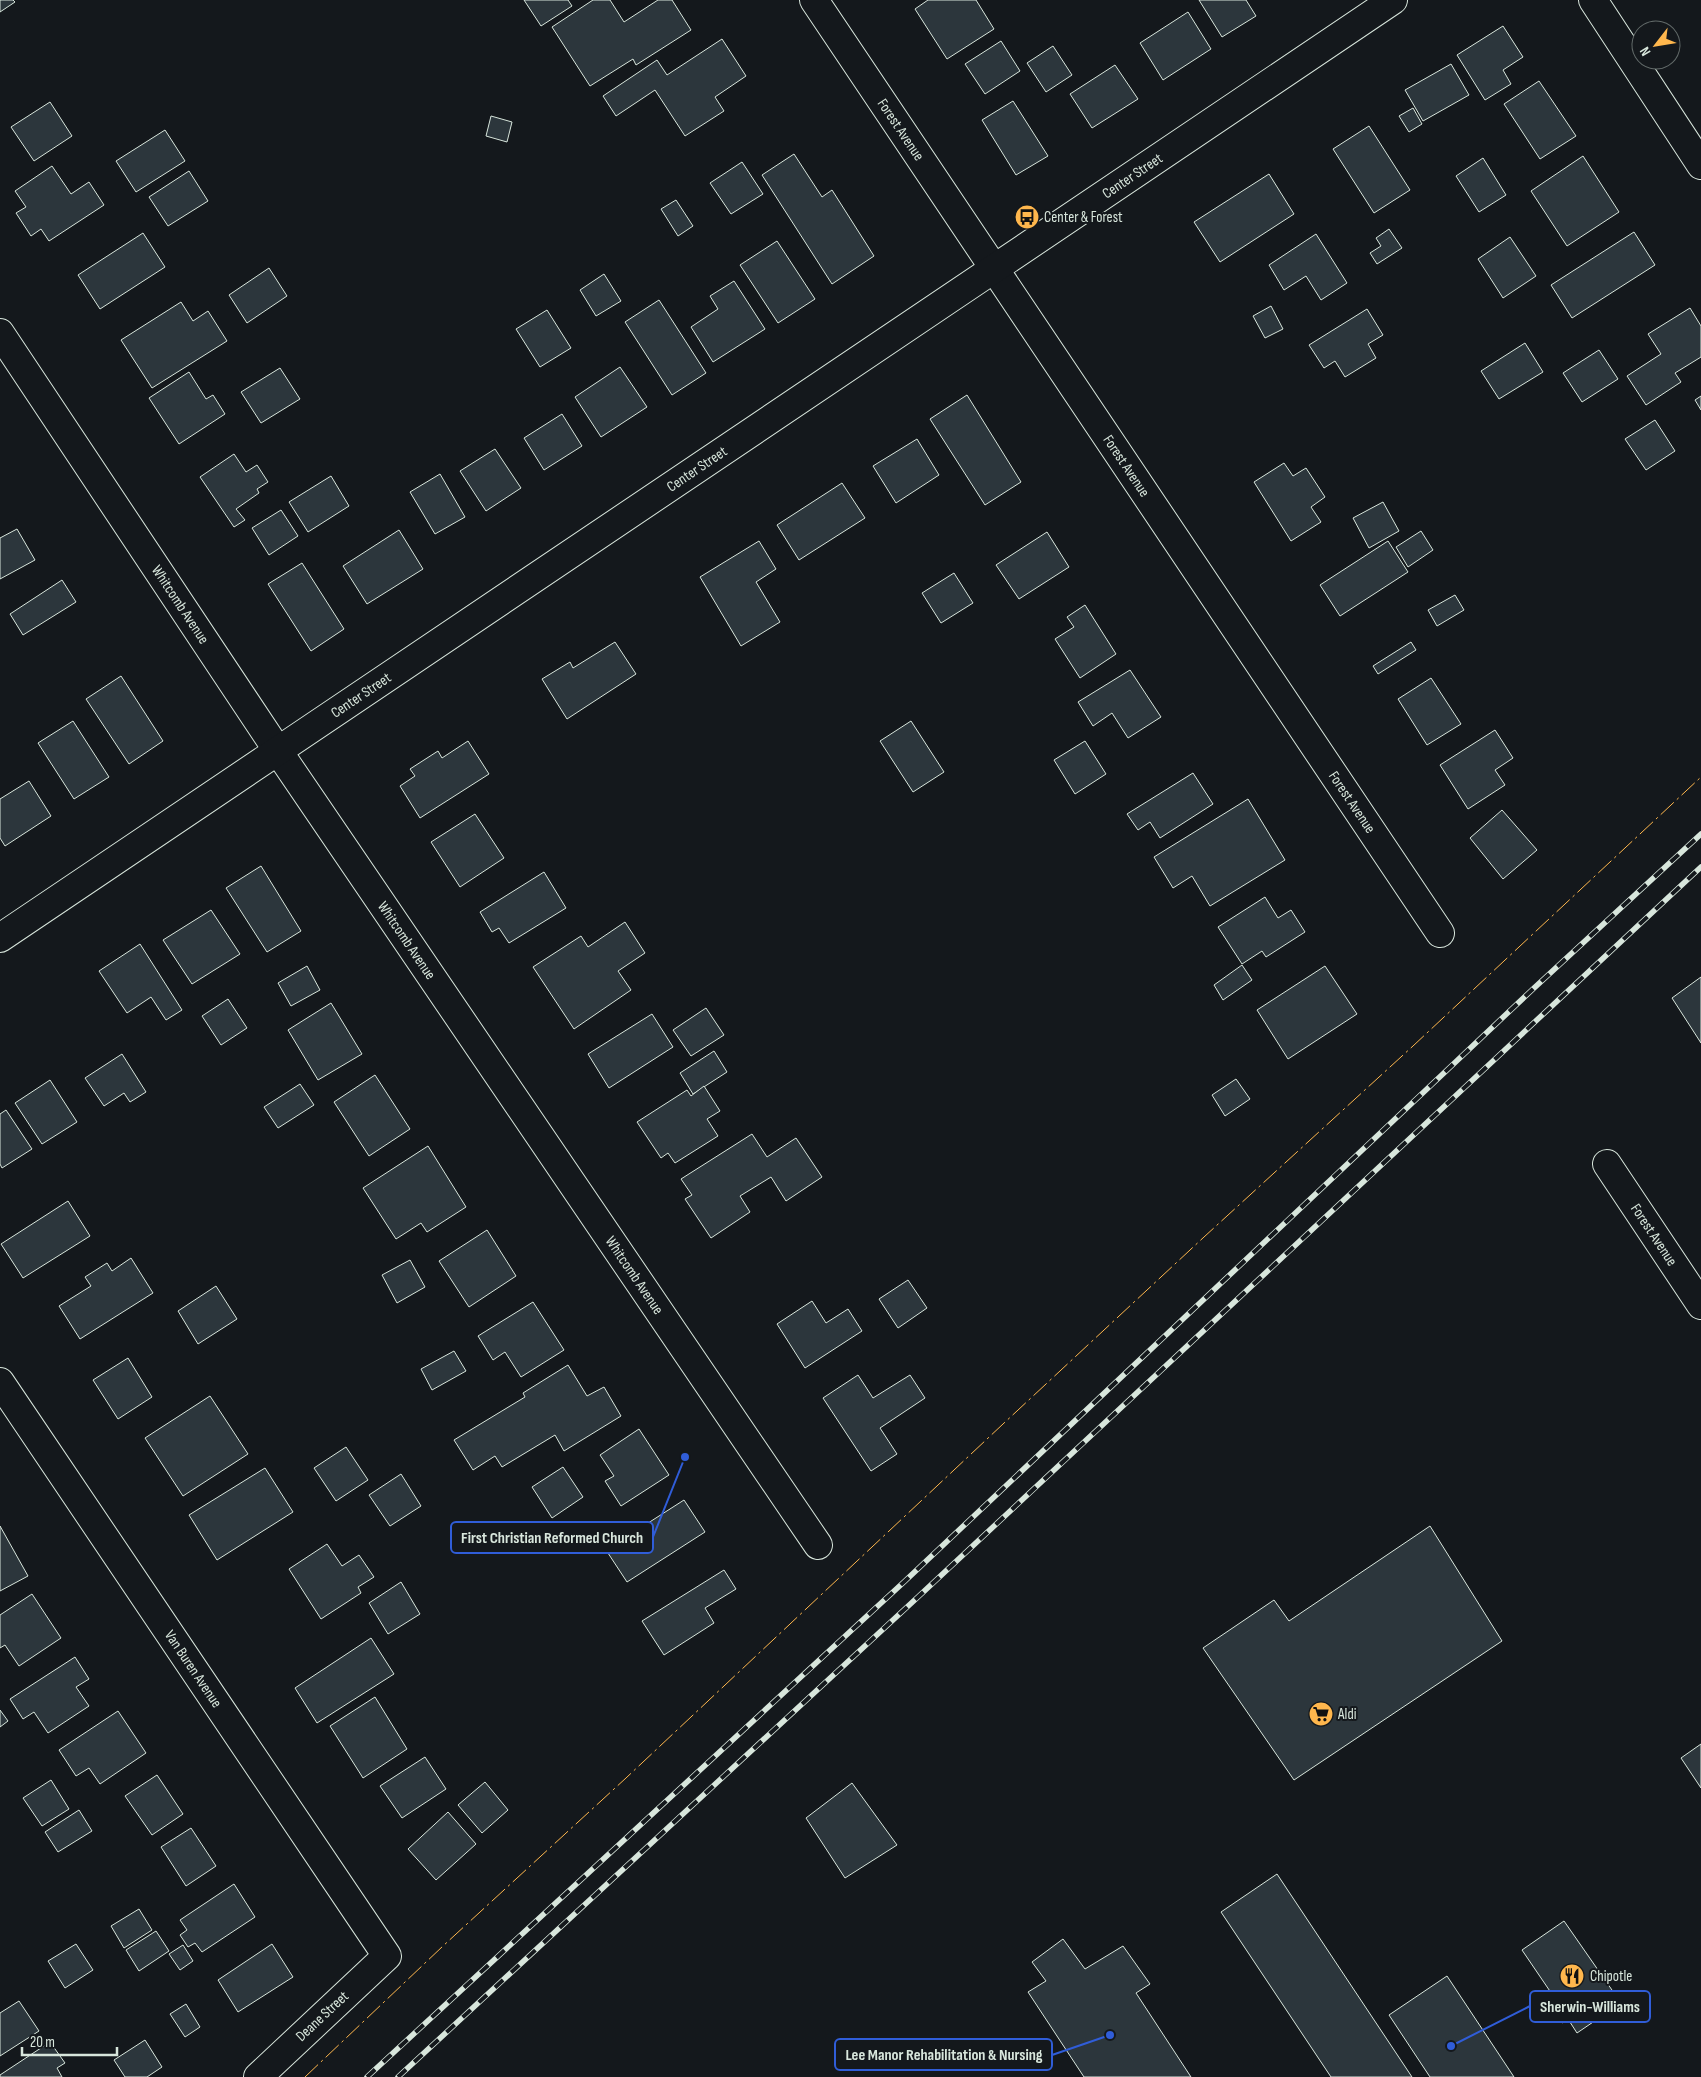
<svg xmlns="http://www.w3.org/2000/svg" width="1701" height="2077" font-family="'Sofia Sans Condensed',sans-serif">
	<rect width="100%" height="100%" fill="#14181c"/>
	<!-- building -->
	<g fill="#2c363c" stroke="#d8e6dc">
		<path d="M 0,0 L 13,0 L 15,2 L 0,12 Z"/>
		<path d="M 524,0 L 568,0 L 572,6 L 541,26 Z"/>
		<path d="M 593,0 L 610,0 L 624,22 L 658,0 L 672,0 L 691,30 L 636,65 L 633,59 L 590,86 L 552,27 Z"/>
		<path d="M 928,0 L 976,0 L 994,29 L 947,59 L 915,9 Z"/>
		<path d="M 1199,0 L 1246,0 L 1256,16 L 1222,37 Z"/>
		<path d="M 1188,12 L 1211,49 L 1163,80 L 1140,43 Z"/>
		<path d="M 1503,26 L 1523,57 L 1503,70 L 1511,84 L 1485,100 L 1457,55 Z"/>
		<path d="M 722,39 L 746,76 L 715,97 L 724,111 L 685,136 L 655,90 L 616,116 L 603,96 L 657,60 L 667,75 Z"/>
		<path d="M 1001,41 L 1020,71 L 985,94 L 965,64 Z"/>
		<path d="M 1053,46 L 1072,75 L 1046,92 L 1027,63 Z"/>
		<path d="M 1451,64 L 1469,95 L 1423,121 L 1405,90 Z"/>
		<path d="M 1115,65 L 1138,99 L 1092,128 L 1070,94 Z"/>
		<path d="M 1539,81 L 1576,136 L 1540,159 L 1504,104 Z"/>
		<path d="M 1013,101 L 1048,156 L 1016,175 L 982,120 Z"/>
		<path d="M 50,102 L 72,136 L 34,161 L 11,127 Z"/>
		<path d="M 1413,108 L 1422,124 L 1409,132 L 1399,116 Z"/>
		<path d="M 491,116 L 512,122 L 507,142 L 486,136 Z"/>
		<path d="M 1369,126 L 1410,190 L 1374,213 L 1333,149 Z"/>
		<path d="M 165,130 L 185,161 L 136,192 L 116,161 Z"/>
		<path d="M 794,154 L 822,197 L 832,190 L 874,256 L 832,284 L 762,175 Z"/>
		<path d="M 1583,156 L 1619,212 L 1567,246 L 1531,191 Z"/>
		<path d="M 1483,158 L 1506,195 L 1479,212 L 1456,176 Z"/>
		<path d="M 742,162 L 763,194 L 731,214 L 710,183 Z"/>
		<path d="M 52,166 L 71,194 L 89,182 L 104,205 L 49,241 L 41,229 L 31,236 L 16,213 L 26,207 L 15,191 Z"/>
		<path d="M 189,171 L 208,201 L 168,226 L 149,197 Z"/>
		<path d="M 1269,174 L 1294,214 L 1220,262 L 1194,222 Z"/>
		<path d="M 676,200 L 693,226 L 678,236 L 661,209 Z"/>
		<path d="M 1389,229 L 1402,248 L 1377,264 L 1370,253 L 1381,246 L 1376,238 Z"/>
		<path d="M 1634,232 L 1655,265 L 1572,318 L 1551,285 Z"/>
		<path d="M 143,233 L 165,267 L 100,309 L 78,275 Z"/>
		<path d="M 1316,234 L 1347,283 L 1321,300 L 1306,276 L 1284,290 L 1269,265 Z"/>
		<path d="M 1510,237 L 1536,276 L 1503,298 L 1478,259 Z"/>
		<path d="M 777,241 L 815,299 L 778,323 L 740,265 Z"/>
		<path d="M 269,268 L 287,296 L 247,323 L 229,295 Z"/>
		<path d="M 604,274 L 621,301 L 596,316 L 580,290 Z"/>
		<path d="M 734,281 L 765,329 L 713,362 L 691,327 L 718,309 L 710,296 Z"/>
		<path d="M 659,300 L 706,373 L 672,395 L 625,322 Z"/>
		<path d="M 181,302 L 193,321 L 208,311 L 227,341 L 152,388 L 121,340 Z"/>
		<path d="M 1271,306 L 1283,329 L 1265,338 L 1253,316 Z"/>
		<path d="M 1690,308 L 1701,326 L 1701,357 L 1675,373 L 1681,382 L 1646,405 L 1627,376 L 1661,354 L 1648,334 Z"/>
		<path d="M 1367,309 L 1383,335 L 1368,344 L 1376,358 L 1345,377 L 1335,361 L 1324,368 L 1309,345 Z"/>
		<path d="M 547,310 L 571,348 L 540,367 L 516,329 Z"/>
		<path d="M 1525,343 L 1543,372 L 1499,399 L 1481,371 Z"/>
		<path d="M 1599,350 L 1618,379 L 1582,402 L 1563,373 Z"/>
		<path d="M 620,367 L 647,407 L 601,437 L 575,397 Z"/>
		<path d="M 280,368 L 300,399 L 261,423 L 241,392 Z"/>
		<path d="M 189,372 L 206,399 L 213,395 L 225,414 L 179,444 L 149,398 Z"/>
		<path d="M 967,395 L 1021,482 L 985,505 L 930,419 Z"/>
		<path d="M 1701,396 L 1701,410 L 1695,400 Z"/>
		<path d="M 562,414 L 582,446 L 544,470 L 524,438 Z"/>
		<path d="M 1655,420 L 1675,451 L 1646,470 L 1625,439 Z"/>
		<path d="M 917,439 L 939,475 L 896,503 L 873,466 Z"/>
		<path d="M 495,449 L 521,488 L 486,511 L 460,471 Z"/>
		<path d="M 234,454 L 246,472 L 257,465 L 268,482 L 257,489 L 259,493 L 236,509 L 245,520 L 234,527 L 200,477 Z"/>
		<path d="M 1284,463 L 1293,476 L 1306,468 L 1325,497 L 1311,507 L 1321,522 L 1291,541 L 1254,482 Z"/>
		<path d="M 440,474 L 465,517 L 435,534 L 410,492 Z"/>
		<path d="M 331,476 L 349,506 L 308,532 L 289,502 Z"/>
		<path d="M 842,483 L 865,518 L 799,560 L 777,525 Z"/>
		<path d="M 1383,502 L 1399,531 L 1369,548 L 1353,518 Z"/>
		<path d="M 281,510 L 298,536 L 269,555 L 252,528 Z"/>
		<path d="M 17,529 L 35,560 L 0,579 L 0,538 Z"/>
		<path d="M 399,530 L 423,569 L 367,604 L 343,566 Z"/>
		<path d="M 1421,531 L 1433,550 L 1408,567 L 1396,547 Z"/>
		<path d="M 1047,532 L 1069,567 L 1019,599 L 996,565 Z"/>
		<path d="M 759,541 L 776,569 L 756,582 L 780,622 L 741,646 L 700,577 Z"/>
		<path d="M 1388,541 L 1408,572 L 1340,616 L 1320,585 Z"/>
		<path d="M 302,563 L 344,629 L 311,651 L 268,584 Z"/>
		<path d="M 954,573 L 973,603 L 941,623 L 922,593 Z"/>
		<path d="M 62,580 L 76,602 L 23,635 L 10,614 Z"/>
		<path d="M 1455,595 L 1464,610 L 1437,626 L 1428,610 Z"/>
		<path d="M 1085,605 L 1116,654 L 1080,678 L 1055,639 L 1074,627 L 1067,617 Z"/>
		<path d="M 615,642 L 636,674 L 567,719 L 542,679 L 570,662 L 573,668 Z"/>
		<path d="M 1411,642 L 1416,650 L 1378,674 L 1373,666 Z"/>
		<path d="M 1130,670 L 1161,717 L 1128,738 L 1112,713 L 1093,726 L 1078,702 Z"/>
		<path d="M 121,676 L 163,741 L 129,764 L 86,699 Z"/>
		<path d="M 1431,678 L 1461,724 L 1427,745 L 1398,699 Z"/>
		<path d="M 73,721 L 109,777 L 74,799 L 38,743 Z"/>
		<path d="M 911,721 L 944,772 L 913,792 L 880,741 Z"/>
		<path d="M 1495,730 L 1513,758 L 1495,770 L 1505,785 L 1468,809 L 1440,765 Z"/>
		<path d="M 468,741 L 489,774 L 420,818 L 400,786 L 415,776 L 410,769 L 438,751 L 442,758 Z"/>
		<path d="M 1085,741 L 1106,774 L 1075,794 L 1054,760 Z"/>
		<path d="M 1193,773 L 1213,804 L 1160,838 L 1150,822 L 1138,830 L 1127,814 Z"/>
		<path d="M 29,781 L 51,816 L 5,846 L 0,838 L 0,799 Z"/>
		<path d="M 1248,799 L 1285,860 L 1210,906 L 1192,876 L 1173,888 L 1154,857 Z"/>
		<path d="M 1502,810 L 1537,850 L 1503,879 L 1470,838 Z"/>
		<path d="M 475,814 L 504,858 L 460,887 L 431,842 Z"/>
		<path d="M 261,866 L 301,931 L 267,952 L 226,888 Z"/>
		<path d="M 544,872 L 566,908 L 509,943 L 499,928 L 492,932 L 480,912 Z"/>
		<path d="M 1265,897 L 1278,918 L 1291,910 L 1305,932 L 1266,957 L 1262,951 L 1242,964 L 1218,927 Z"/>
		<path d="M 211,910 L 240,954 L 192,984 L 163,940 Z"/>
		<path d="M 625,922 L 645,953 L 618,971 L 631,990 L 574,1029 L 533,967 L 581,936 L 588,947 Z"/>
		<path d="M 140,944 L 182,1010 L 166,1020 L 151,997 L 127,1013 L 99,971 Z"/>
		<path d="M 1242,965 L 1252,980 L 1223,1000 L 1214,985 Z"/>
		<path d="M 307,966 L 320,990 L 291,1006 L 278,983 Z"/>
		<path d="M 1325,966 L 1357,1014 L 1288,1059 L 1257,1010 Z"/>
		<path d="M 1701,977 L 1701,1043 L 1672,998 Z"/>
		<path d="M 228,999 L 247,1028 L 221,1045 L 202,1016 Z"/>
		<path d="M 331,1003 L 362,1054 L 318,1080 L 288,1030 Z"/>
		<path d="M 706,1008 L 724,1035 L 691,1056 L 673,1030 Z"/>
		<path d="M 652,1014 L 673,1047 L 609,1088 L 588,1054 Z"/>
		<path d="M 714,1051 L 727,1072 L 693,1094 L 680,1073 Z"/>
		<path d="M 122,1054 L 146,1092 L 130,1102 L 124,1093 L 104,1106 L 85,1078 Z"/>
		<path d="M 375,1075 L 410,1129 L 369,1156 L 334,1102 Z"/>
		<path d="M 1236,1079 L 1250,1099 L 1225,1116 L 1212,1095 Z"/>
		<path d="M 50,1080 L 77,1122 L 42,1144 L 15,1103 Z"/>
		<path d="M 300,1084 L 314,1105 L 278,1128 L 264,1107 Z"/>
		<path d="M 704,1086 L 720,1111 L 707,1119 L 718,1136 L 675,1163 L 668,1153 L 661,1158 L 637,1122 L 687,1090 L 691,1096 Z"/>
		<path d="M 6,1110 L 32,1149 L 2,1168 L 0,1164 L 0,1114 Z"/>
		<path d="M 752,1134 L 767,1157 L 796,1138 L 822,1177 L 786,1201 L 771,1177 L 740,1196 L 750,1212 L 711,1238 L 685,1199 L 692,1195 L 681,1179 Z"/>
		<path d="M 428,1146 L 466,1207 L 427,1232 L 421,1223 L 396,1239 L 363,1188 Z"/>
		<path d="M 68,1201 L 90,1236 L 23,1278 L 1,1244 Z"/>
		<path d="M 487,1230 L 516,1276 L 469,1307 L 439,1261 Z"/>
		<path d="M 131,1258 L 153,1293 L 80,1339 L 59,1306 L 91,1286 L 85,1277 L 107,1263 L 112,1271 Z"/>
		<path d="M 410,1260 L 425,1287 L 397,1303 L 382,1275 Z"/>
		<path d="M 908,1280 L 927,1308 L 898,1328 L 879,1299 Z"/>
		<path d="M 216,1286 L 237,1319 L 198,1344 L 178,1311 Z"/>
		<path d="M 812,1301 L 826,1323 L 848,1309 L 862,1331 L 805,1368 L 777,1324 Z"/>
		<path d="M 533,1302 L 564,1350 L 521,1377 L 505,1352 L 493,1360 L 478,1336 Z"/>
		<path d="M 454,1351 L 466,1371 L 432,1390 L 421,1369 Z"/>
		<path d="M 128,1358 L 152,1397 L 118,1419 L 93,1380 Z"/>
		<path d="M 568,1365 L 587,1396 L 604,1387 L 621,1416 L 564,1451 L 555,1435 L 502,1467 L 495,1456 L 473,1470 L 454,1440 L 525,1397 L 523,1393 Z"/>
		<path d="M 858,1375 L 873,1398 L 910,1375 L 925,1398 L 880,1428 L 897,1454 L 871,1471 L 823,1398 Z"/>
		<path d="M 210,1396 L 248,1454 L 183,1496 L 145,1438 Z"/>
		<path d="M 639,1429 L 669,1475 L 621,1506 L 605,1481 L 614,1476 L 600,1455 Z"/>
		<path d="M 346,1447 L 368,1480 L 336,1501 L 314,1468 Z"/>
		<path d="M 563,1467 L 583,1497 L 552,1518 L 532,1487 Z"/>
		<path d="M 265,1468 L 293,1512 L 217,1560 L 189,1515 Z"/>
		<path d="M 401,1474 L 421,1506 L 390,1526 L 369,1495 Z"/>
		<path d="M 684,1500 L 705,1532 L 627,1582 L 606,1550 Z"/>
		<path d="M 0,1526 L 28,1576 L 0,1591 Z"/>
		<path d="M 1430,1526 L 1502,1641 L 1294,1780 L 1203,1648 L 1274,1600 L 1289,1621 Z"/>
		<path d="M 327,1544 L 342,1566 L 359,1555 L 374,1577 L 358,1587 L 361,1593 L 321,1619 L 289,1569 Z"/>
		<path d="M 724,1570 L 736,1589 L 705,1608 L 714,1623 L 664,1655 L 642,1621 Z"/>
		<path d="M 401,1582 L 420,1614 L 388,1634 L 369,1603 Z"/>
		<path d="M 32,1594 L 61,1638 L 19,1666 L 5,1645 L 0,1648 L 0,1615 Z"/>
		<path d="M 371,1638 L 394,1674 L 317,1723 L 295,1688 Z"/>
		<path d="M 75,1657 L 89,1679 L 76,1687 L 89,1706 L 48,1733 L 34,1712 L 23,1719 L 10,1699 Z"/>
		<path d="M 375,1697 L 407,1749 L 363,1778 L 330,1726 Z"/>
		<path d="M 0,1710 L 8,1721 L 0,1727 Z"/>
		<path d="M 118,1711 L 146,1753 L 100,1784 L 89,1768 L 76,1776 L 59,1750 Z"/>
		<path d="M 1701,1744 L 1701,1788 L 1681,1758 Z"/>
		<path d="M 425,1757 L 446,1789 L 402,1818 L 380,1786 Z"/>
		<path d="M 157,1775 L 183,1814 L 152,1835 L 125,1796 Z"/>
		<path d="M 51,1780 L 69,1809 L 42,1826 L 23,1798 Z"/>
		<path d="M 485,1782 L 508,1810 L 482,1833 L 458,1805 Z"/>
		<path d="M 852,1783 L 897,1845 L 845,1878 L 806,1818 Z"/>
		<path d="M 79,1810 L 92,1831 L 58,1852 L 45,1832 Z"/>
		<path d="M 448,1812 L 476,1844 L 436,1880 L 408,1849 Z"/>
		<path d="M 191,1828 L 216,1866 L 186,1886 L 161,1847 Z"/>
		<path d="M 1277,1874 L 1412,2077 L 1331,2077 L 1221,1912 Z"/>
		<path d="M 234,1884 L 255,1917 L 202,1952 L 195,1943 L 188,1947 L 180,1935 L 187,1930 L 180,1920 Z"/>
		<path d="M 139,1909 L 152,1930 L 124,1948 L 111,1926 Z"/>
		<path d="M 1564,1921 L 1621,2003 L 1577,2033 L 1568,2019 L 1562,2023 L 1551,2007 L 1558,2003 L 1522,1950 Z"/>
		<path d="M 156,1931 L 169,1951 L 139,1971 L 126,1950 Z"/>
		<path d="M 1063,1939 L 1085,1969 L 1123,1946 L 1150,1984 L 1136,1993 L 1191,2077 L 1084,2077 L 1028,1992 L 1046,1981 L 1032,1962 Z"/>
		<path d="M 76,1944 L 93,1970 L 65,1988 L 48,1961 Z"/>
		<path d="M 272,1944 L 293,1977 L 238,2012 L 218,1980 Z"/>
		<path d="M 183,1945 L 193,1961 L 180,1970 L 169,1954 Z"/>
		<path d="M 1447,1976 L 1514,2077 L 1430,2077 L 1389,2015 Z"/>
		<path d="M 19,2001 L 39,2031 L 0,2056 L 0,2013 Z"/>
		<path d="M 186,2004 L 200,2027 L 185,2037 L 170,2014 Z"/>
		<path d="M 145,2040 L 162,2067 L 147,2077 L 125,2077 L 114,2060 Z"/>
		<path d="M 50,2042 L 65,2063 L 57,2068 L 62,2077 L 0,2077 L 0,2075 Z"/>
	</g>
	<g fill="none" stroke-linecap="round" stroke-linejoin="round">
		<defs>
			<g id="minor">
				<path id="s1" d="M 814,0 L 1440,933"/>
				<path d="M 1593,0 L 1701,165"/>
				<path id="s2" d="M 0,333 L 278,751 L 818,1545"/>
				<path id="s3" d="M 0,938 L 1393,0"/>
				<path id="s4" d="M 1607,1164 L 1701,1305"/>
				<path id="s5" d="M 0,1382 L 387,1956 L 258,2077"/>
			</g>
		</defs>
		<!-- minor casing -->
		<use href="#minor" stroke="#d8e6dc" stroke-width="30"/>
		<!-- minor -->
		<use href="#minor" stroke="#14181c" stroke-width="28"/>
		<defs>
			<g id="rail">
				<path d="M 367,2077 L 905,1581 L 1533,989 L 1701,834"/>
				<path d="M 398,2077 L 919,1596 L 1701,867"/>
			</g>
		</defs>
		<!-- rail casing -->
		<use href="#rail" stroke="#d8e6dc" stroke-width="5.5"/>
		<!-- rail -->
		<use href="#rail" stroke="#14181c" stroke-width="4" stroke-dasharray="11" stroke-linecap="butt"/>
		<!-- power -->
		<path stroke="#ffb74d" stroke-width="1" stroke-dasharray="18 4 2.5 4" stroke-linecap="butt" d="M 305,2077 L 443,1946 L 626,1778 L 1003,1424 L 1204,1237 L 1413,1046 L 1701,777"/>
	</g>
	<!-- icons -->
	<defs>
		<symbol id="bus-disc" viewBox="-11 -11 22 22"><circle r="9.5" fill="#ffb74d" stroke="#14181c"/><path d="M-5-6H5V4H4V6H2V4H-2V6H-4V4H-5ZM-3.5-4V0h7V-4ZM-3.5 1.2v1.5H-2V1.2ZM2 1.2v1.5H3.5V1.2Z" fill="#111"/></symbol>
		<symbol id="supermarket-disc" viewBox="-11 -11 22 22"><circle r="9.5" fill="#ffb74d" stroke="#14181c"/><path d="M-6-5.5h2.5l.6 2H6L4.5 2H-2.5L-4.4-4H-6ZM-1.5 3.2a1.3 1.3 0 1 0 .1 0ZM3 3.2a1.3 1.3 0 1 0 .1 0Z" fill="#111"/></symbol>
		<symbol id="restaurant-disc" viewBox="-11 -11 22 22"><circle r="9.5" fill="#ffb74d" stroke="#14181c"/><path d="M-5-6h1v4h1v-4h1v4h1v-4h1v5L-1.5 .5V6h-2V.5L-5-1ZM5-6V6H3V1.5H1.5Q1.5-4 5-6Z" fill="#111"/></symbol>
	</defs>
	<g fill-rule="evenodd">
		<use href="#bus-disc" x="1013" y="203" width="28" height="28"/>
		<use href="#supermarket-disc" x="1307" y="1700" width="28" height="28"/>
		<use href="#restaurant-disc" x="1558" y="1962" width="28" height="28"/>
	</g>
	<g text-anchor="middle" stroke-width="4" stroke-linejoin="round" paint-order="stroke">
		<!-- street labels -->
		<g font-size="15" fill="#d8e6dc" stroke="#14181c">
			<text dy="5" stroke="none"><textPath href="#s1" startOffset="156">Forest Avenue</textPath></text>
			<text dy="5" stroke="none"><textPath href="#s3" startOffset="1365">Center Street</textPath></text>
			<text dy="5" stroke="none"><textPath href="#s1" startOffset="561">Forest Avenue</textPath></text>
			<text dy="5" stroke="none"><textPath href="#s3" startOffset="840">Center Street</textPath></text>
			<text dy="5" stroke="none"><textPath href="#s2" startOffset="326">Whitcomb Avenue</textPath></text>
			<text dy="5" stroke="none"><textPath href="#s3" startOffset="435">Center Street</textPath></text>
			<text dy="5" stroke="none"><textPath href="#s1" startOffset="966">Forest Avenue</textPath></text>
			<text dy="5" stroke="none"><textPath href="#s2" startOffset="731">Whitcomb Avenue</textPath></text>
			<text dy="5" stroke="none"><textPath href="#s4" startOffset="85">Forest Avenue</textPath></text>
			<text dy="5" stroke="none"><textPath href="#s2" startOffset="1136">Whitcomb Avenue</textPath></text>
			<text dy="5" stroke="none"><textPath href="#s5" startOffset="346">Van Buren Avenue</textPath></text>
			<text transform="translate(322 2016) rotate(-43)" y="5">Deane Street</text>
		</g>
		<!-- poi labels -->
		<g font-size="15" fill="#d8e6dc" stroke="#14181c" text-anchor="start">
			<text x="1044" y="222">Center &amp; Forest</text>
			<text x="1338" y="1719">Aldi</text>
			<text x="1590" y="1981">Chipotle</text>
		</g>
	</g>
	<!-- callouts -->
	<path fill="none" stroke="#305dd8" stroke-width="2" d="M685 1457L653 1537M1451 2046L1530 2006M1110 2035L1052 2055"/>
	<g fill="#305dd8" stroke="#14181c" stroke-width="2">
		<circle cx="685" cy="1457" r="5"/>
		<circle cx="1451" cy="2046" r="5"/>
		<circle cx="1110" cy="2035" r="5"/>
	</g>
	<g fill="#14181c" stroke="#305dd8" stroke-width="2">
		<rect x="451" y="1522" width="202" height="31" rx="5"/>
		<rect x="1530" y="1991" width="120" height="31" rx="5"/>
		<rect x="835" y="2039" width="217" height="31" rx="5"/>
	</g>
	<g font-size="16" text-anchor="middle" font-weight="bold" fill="#d8e6dc">
		<text x="552" y="1543">First Christian Reformed Church</text>
		<text x="1590" y="2012">Sherwin-Williams</text>
		<text x="944" y="2060">Lee Manor Rehabilitation &amp; Nursing</text>
	</g>
	<!-- north arrow -->
	<g transform="translate(1656 45) rotate(239)"><circle r="24" fill="#14181c" stroke="#626a69"/>
	<path d="M0-4L9 19L0 12L-9 19Z" fill="#ffb74d"/>
	<text y="-8" font-size="14" font-weight="bold" text-anchor="middle" fill="#d8e6dc">N</text>
	</g>
	<!-- scale -->
	<path d="M22 2047v8h95v-8" fill="none" stroke="#d8e6dc" stroke-width="2.5"/>
	<text x="30" y="2047" font-size="15" fill="#d8e6dc" stroke="#14181c" stroke-width="4" paint-order="stroke">20 m</text>
</svg>
